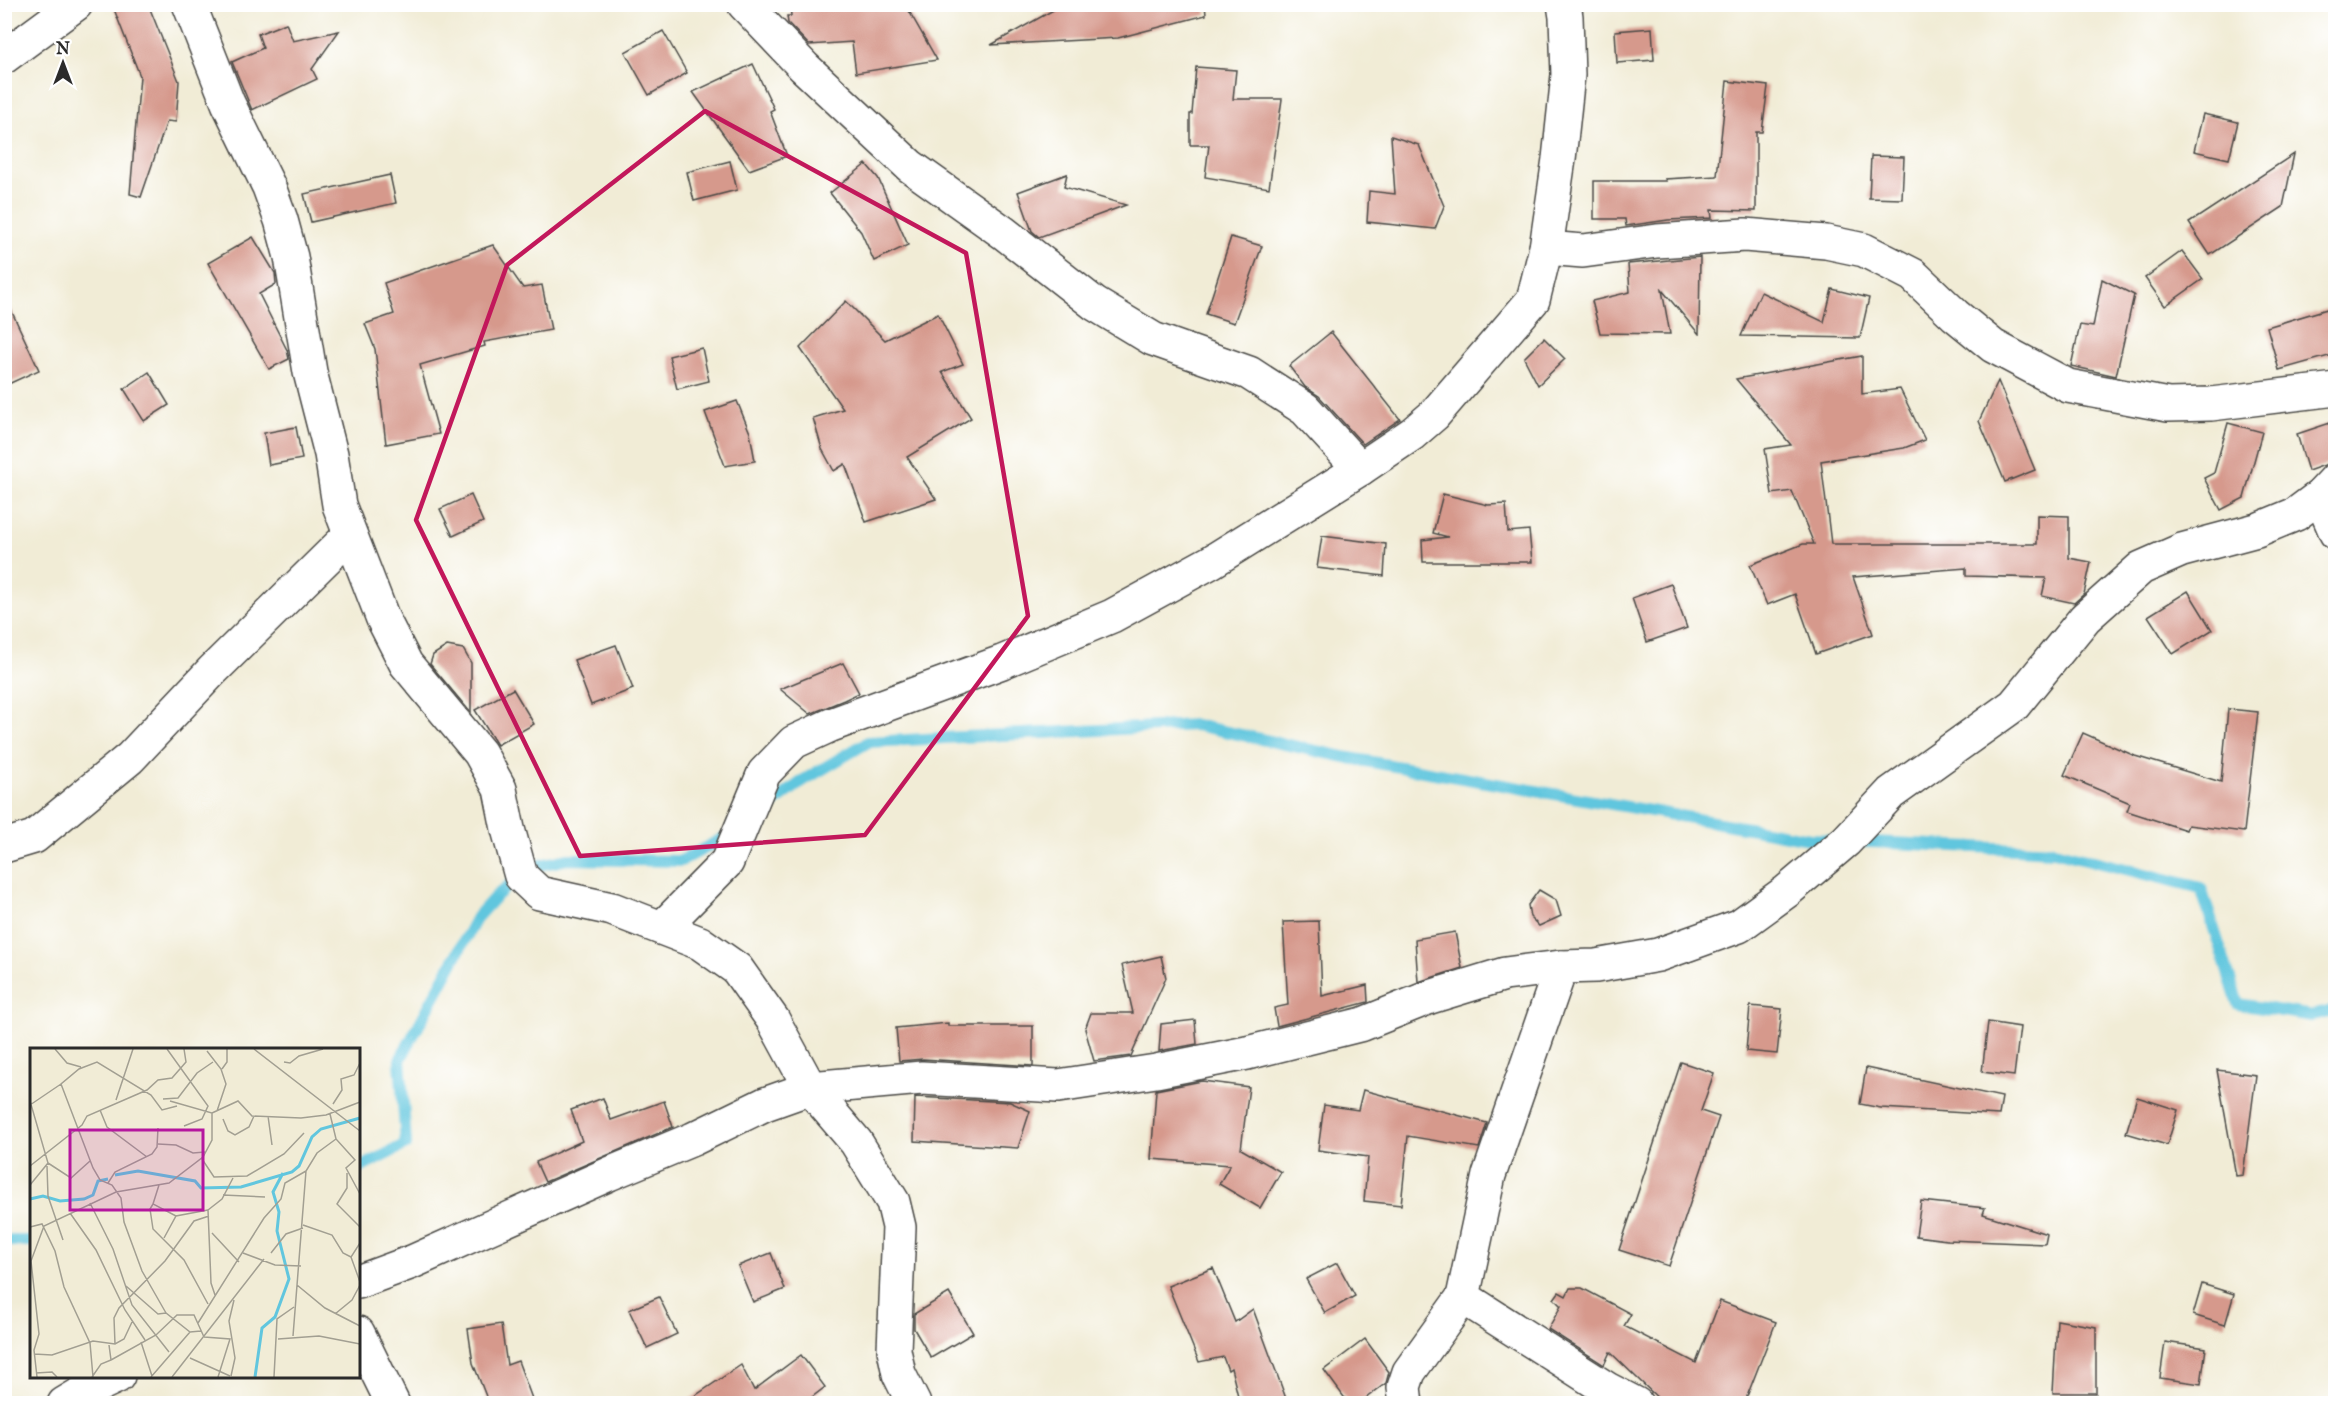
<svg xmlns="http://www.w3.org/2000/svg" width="2340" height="1408" font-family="'IM FELL English',serif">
	<rect width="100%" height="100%" fill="#fff"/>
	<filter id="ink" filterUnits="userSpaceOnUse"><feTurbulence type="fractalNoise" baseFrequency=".0167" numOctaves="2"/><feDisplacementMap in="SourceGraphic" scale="12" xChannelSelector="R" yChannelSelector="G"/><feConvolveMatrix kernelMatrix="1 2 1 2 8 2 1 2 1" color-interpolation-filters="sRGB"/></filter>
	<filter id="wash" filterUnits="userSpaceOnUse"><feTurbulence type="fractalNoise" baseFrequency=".008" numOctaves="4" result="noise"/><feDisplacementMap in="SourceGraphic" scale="24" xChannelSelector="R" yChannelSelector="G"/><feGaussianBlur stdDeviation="1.35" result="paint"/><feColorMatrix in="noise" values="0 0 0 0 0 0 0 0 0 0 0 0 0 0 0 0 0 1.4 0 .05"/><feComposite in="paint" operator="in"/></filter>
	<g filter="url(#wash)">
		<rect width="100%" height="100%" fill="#f1ecd6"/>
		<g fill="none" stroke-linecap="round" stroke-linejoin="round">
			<!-- stream -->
			<g stroke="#61c6de" stroke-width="12">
				<path d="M 754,818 L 804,780 L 868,742 L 1195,725 L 1349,758 L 1810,839 L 2054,851 L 2201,888 L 2238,1004 L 2312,1016 L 2336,1010"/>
				<path d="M 358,1169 L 406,1144 L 400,1060 L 477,917 L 495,897 L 531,867 L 568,859 L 681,861 L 733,833"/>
				<path d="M 4,1241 L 32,1241"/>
			</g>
		</g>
		<g id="blocks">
			<!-- building -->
			<g fill="#d6998c">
				<path d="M 112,4 L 148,4 L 179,81 L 176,122 L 167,121 L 141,197 L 130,194 L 140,76 Z"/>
				<path d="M 790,4 L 905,4 L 937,60 L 856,73 L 852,42 L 809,45 L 788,23 L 787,16 L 791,16 Z"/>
				<path d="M 1064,4 L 1205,4 L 1206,15 L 1118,38 L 991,45 Z"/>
				<path d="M 286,23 L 293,41 L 339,31 L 312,69 L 317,79 L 252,110 L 232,62 L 263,48 L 258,34 Z"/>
				<path d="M 1652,28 L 1654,60 L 1617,63 L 1615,31 Z"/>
				<path d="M 663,31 L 687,73 L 649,95 L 625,52 Z"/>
				<path d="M 753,64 L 774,109 L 770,111 L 787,156 L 749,170 L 693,92 Z"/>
				<path d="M 1196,67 L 1236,70 L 1233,99 L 1282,99 L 1269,188 L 1205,177 L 1209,145 L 1190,145 L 1190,114 L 1192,114 Z"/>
				<path d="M 1727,81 L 1768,86 L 1762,132 L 1756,132 L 1756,211 L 1711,210 L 1712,218 L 1668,220 L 1626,226 L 1625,219 L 1594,219 L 1594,181 L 1666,181 L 1665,179 L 1717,176 Z"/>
				<path d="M 2203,114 L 2238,122 L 2229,159 L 2194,151 Z"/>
				<path d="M 1391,136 L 1419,145 L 1444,206 L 1435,229 L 1367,222 L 1369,191 L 1395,194 Z"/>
				<path d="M 2294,154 L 2283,207 L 2210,255 L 2189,223 Z"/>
				<path d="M 1871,156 L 1904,157 L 1902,199 L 1869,198 Z"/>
				<path d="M 730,161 L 737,190 L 694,201 L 687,172 Z"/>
				<path d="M 866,164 L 878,178 L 908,245 L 874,261 L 861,232 L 830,193 Z"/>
				<path d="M 1067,174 L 1064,187 L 1126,205 L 1039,237 L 1032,231 L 1018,192 Z"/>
				<path d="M 390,175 L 396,203 L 311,222 L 304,194 Z"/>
				<path d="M 253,237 L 275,273 L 276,284 L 259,294 L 287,350 L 289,359 L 269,369 L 208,263 Z"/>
				<path d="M 1231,237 L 1262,246 L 1234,323 L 1206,314 Z"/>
				<path d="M 493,245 L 523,288 L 542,285 L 551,330 L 484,342 L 485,346 L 420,365 L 439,434 L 386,444 L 375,349 L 365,324 L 394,314 L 384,283 Z"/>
				<path d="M 2182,251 L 2203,279 L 2165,306 L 2145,278 Z"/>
				<path d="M 1700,257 L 1699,334 L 1662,290 L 1670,334 L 1600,333 L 1592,301 L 1630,292 L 1628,264 Z"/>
				<path d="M 2102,279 L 2134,295 L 2116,376 L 2071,366 L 2080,325 L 2093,327 Z"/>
				<path d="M 1832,289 L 1869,298 L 1860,338 L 1741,336 L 1761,292 L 1824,322 Z"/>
				<path d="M 4,295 L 39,370 L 4,386 Z"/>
				<path d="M 846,301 L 885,340 L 938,314 L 963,364 L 942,372 L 971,418 L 907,457 L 936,499 L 866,522 L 845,464 L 834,471 L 822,449 L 813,418 L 843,409 L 800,348 Z"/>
				<path d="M 2327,309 L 2336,336 L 2336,354 L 2279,370 L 2267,327 Z"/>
				<path d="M 1331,332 L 1400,419 L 1363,444 L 1319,396 L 1305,387 L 1289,366 Z"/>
				<path d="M 1544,338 L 1565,359 L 1538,385 L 1524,358 Z"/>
				<path d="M 702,348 L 709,381 L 677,389 L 669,356 Z"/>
				<path d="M 1862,356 L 1862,394 L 1900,389 L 1925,440 L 1904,448 L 1821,461 L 1831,544 L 2037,544 L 2037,515 L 2069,516 L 2069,558 L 2091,562 L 2084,594 L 2074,603 L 2042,596 L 2046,578 L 1966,576 L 1966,568 L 1853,577 L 1873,634 L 1816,654 L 1795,594 L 1767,605 L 1750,565 L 1803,544 L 1814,544 L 1792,491 L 1772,494 L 1765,449 L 1791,445 L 1736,379 Z"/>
				<path d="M 149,372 L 169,405 L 144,421 L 124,389 Z"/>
				<path d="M 1998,381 L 2035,470 L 2005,482 L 1979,421 Z"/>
				<path d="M 737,401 L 750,433 L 755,461 L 725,466 L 705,412 Z"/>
				<path d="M 2336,421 L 2336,461 L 2308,471 L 2297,434 Z"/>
				<path d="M 2228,423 L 2262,432 L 2244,498 L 2221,510 L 2204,478 L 2214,473 Z"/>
				<path d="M 296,427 L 302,459 L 269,465 L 264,433 Z"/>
				<path d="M 1443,494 L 1488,505 L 1506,504 L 1508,532 L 1529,530 L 1532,562 L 1423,562 L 1422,540 L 1448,537 L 1433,533 Z"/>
				<path d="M 471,495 L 483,522 L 453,536 L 440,509 Z"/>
				<path d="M 1322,536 L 1386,544 L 1384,576 L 1317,568 Z"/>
				<path d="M 1671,584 L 1687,628 L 1647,642 L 1632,598 Z"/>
				<path d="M 2188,591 L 2212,630 L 2173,654 L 2148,616 Z"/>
				<path d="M 616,645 L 633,689 L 591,705 L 574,660 Z"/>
				<path d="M 447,646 L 463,649 L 471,663 L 471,713 L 430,664 L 433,655 Z"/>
				<path d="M 843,663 L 859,693 L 844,700 L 810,714 L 780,689 Z"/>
				<path d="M 513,689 L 534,724 L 497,745 L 475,710 Z"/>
				<path d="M 2228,709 L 2258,712 L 2244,832 L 2188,825 L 2186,830 L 2127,811 L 2130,803 L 2064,775 L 2083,733 L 2135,756 L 2221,782 Z"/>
				<path d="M 1539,890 L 1556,900 L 1561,916 L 1539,926 L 1530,917 L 1528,905 Z"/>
				<path d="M 1319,921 L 1322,996 L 1367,985 L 1368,1002 L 1277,1026 L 1274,1008 L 1288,1005 L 1283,922 Z"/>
				<path d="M 1455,932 L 1462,968 L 1418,982 L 1415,939 Z"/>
				<path d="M 1161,956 L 1166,978 L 1131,1056 L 1094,1061 L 1085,1029 L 1091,1013 L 1133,1013 L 1122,965 Z"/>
				<path d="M 1750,1006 L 1782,1009 L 1777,1054 L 1746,1051 Z"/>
				<path d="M 1195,1020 L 1197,1044 L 1159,1051 L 1161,1024 Z"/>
				<path d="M 1988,1022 L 2020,1027 L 2014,1076 L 1982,1072 Z"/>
				<path d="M 948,1023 L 948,1026 L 1033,1026 L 1033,1066 L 923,1059 L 899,1061 L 896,1028 Z"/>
				<path d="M 1681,1062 L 1714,1073 L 1701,1111 L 1719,1117 L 1669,1266 L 1619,1250 Z"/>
				<path d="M 1866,1068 L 2002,1097 L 1999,1115 L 1881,1108 L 1860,1104 Z"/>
				<path d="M 2217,1070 L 2256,1075 L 2243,1175 L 2236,1176 Z"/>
				<path d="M 1202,1081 L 1249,1087 L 1241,1149 L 1281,1172 L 1260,1208 L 1219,1184 L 1230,1165 L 1151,1159 L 1156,1090 Z"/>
				<path d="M 1363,1090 L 1487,1123 L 1479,1148 L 1408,1136 L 1401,1205 L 1364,1201 L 1368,1157 L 1318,1150 L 1324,1105 L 1358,1110 Z"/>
				<path d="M 915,1097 L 1010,1102 L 1030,1111 L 1018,1148 L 914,1141 Z"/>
				<path d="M 2137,1097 L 2178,1110 L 2167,1145 L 2126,1133 Z"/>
				<path d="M 603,1098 L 611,1120 L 664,1101 L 673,1127 L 545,1182 L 536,1162 L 582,1141 L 571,1110 Z"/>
				<path d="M 1921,1201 L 1985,1208 L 1983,1214 L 2047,1234 L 2045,1244 L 1947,1240 L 1916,1236 Z"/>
				<path d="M 771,1253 L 785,1289 L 753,1302 L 738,1266 Z"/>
				<path d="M 1337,1263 L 1355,1296 L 1325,1313 L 1306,1279 Z"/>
				<path d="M 1213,1268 L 1235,1322 L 1253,1309 L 1288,1404 L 1240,1404 L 1231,1368 L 1228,1370 L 1223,1357 L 1199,1362 L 1168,1286 Z"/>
				<path d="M 2202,1284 L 2234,1294 L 2225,1325 L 2193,1315 Z"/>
				<path d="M 1570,1288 L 1582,1288 L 1631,1314 L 1624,1326 L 1696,1363 L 1720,1301 L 1776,1322 L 1744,1404 L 1664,1404 L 1610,1352 L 1604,1365 L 1548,1329 L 1561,1306 L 1554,1299 L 1559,1292 L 1566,1296 Z"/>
				<path d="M 949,1293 L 973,1333 L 931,1358 L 914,1329 L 914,1314 Z"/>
				<path d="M 659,1297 L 677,1334 L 647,1348 L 629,1310 Z"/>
				<path d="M 2057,1320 L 2096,1327 L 2096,1393 L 2053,1393 Z"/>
				<path d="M 501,1324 L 507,1365 L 518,1361 L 534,1404 L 489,1404 L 473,1363 L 468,1329 Z"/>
				<path d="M 1365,1339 L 1389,1372 L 1386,1383 L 1358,1404 L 1349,1404 L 1324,1370 Z"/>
				<path d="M 2165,1342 L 2206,1348 L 2201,1384 L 2160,1378 Z"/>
				<path d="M 801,1355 L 825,1387 L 803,1404 L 683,1404 L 741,1365 L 754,1390 Z"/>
			</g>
		</g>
	</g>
	<g filter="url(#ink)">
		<use href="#blocks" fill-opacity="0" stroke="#494845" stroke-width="1.5"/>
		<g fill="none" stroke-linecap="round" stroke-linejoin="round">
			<defs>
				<g id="minor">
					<path d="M 189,4 L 228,103 L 269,187 L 281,220 L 291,257 L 310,372 L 331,454 L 339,505 L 383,619 L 406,664 L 480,753 L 500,789 L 508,829 L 521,876 L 539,893 L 612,909 L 700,943 L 737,969 L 773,1020 L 810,1088 L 856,1142 L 893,1202 L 899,1227 L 894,1350 L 899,1374 L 914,1404"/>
					<path d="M 744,4 L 804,67 L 910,166 L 1004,233 L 1095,304 L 1153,339 L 1249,373 L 1305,409 L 1360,469"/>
					<path d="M 4,57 L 76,4"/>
					<path d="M 1546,248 L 1583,251 L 1657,241 L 1745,235 L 1826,242 L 1864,250 L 1913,275 L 1955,315 L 1993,346 L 2068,386 L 2168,405 L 2211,404 L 2336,389"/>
					<path d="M 2320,496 L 2336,533"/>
					<path d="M 4,846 L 34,837 L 130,758 L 212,671 L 349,536"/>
					<path d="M 662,928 L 727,862 L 764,773 L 794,742 L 831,725 L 1002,662 L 1112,616 L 1211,562 L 1360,469 L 1412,434 L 1434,415 L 1533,300 L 1546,248 L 1559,159 L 1568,75 L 1566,17 L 1564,4"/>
					<path d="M 1561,967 L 1489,1175 L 1463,1297 L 1607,1389 L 1636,1404"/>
					<path d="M 358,1282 L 412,1262 L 609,1174 L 693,1139 L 765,1104 L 810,1088 L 922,1078 L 1058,1086 L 1156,1071 L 1247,1053 L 1363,1024 L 1430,997 L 1505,974 L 1561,967 L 1596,966 L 1658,955 L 1739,926 L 1787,891 L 1846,841 L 1891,793 L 2014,705 L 2085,618 L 2141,568 L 2182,550 L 2257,530 L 2296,514 L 2320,496 L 2336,479"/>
					<path d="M 358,1333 L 393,1404"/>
					<path d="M 64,1404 L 84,1392 L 118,1376"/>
					<path d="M 1406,1404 L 1404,1387 L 1409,1372 L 1463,1297"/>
				</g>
			</defs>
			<!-- minor casing -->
			<use href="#minor" stroke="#494845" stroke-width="36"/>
			<!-- minor -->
			<use href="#minor" stroke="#fff" stroke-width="33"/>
		</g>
	</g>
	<!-- marked area -->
	<path fill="none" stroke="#c2185b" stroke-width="4.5" stroke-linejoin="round" d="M 705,111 L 966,253 L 1028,616 L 865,835 L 580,856 L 416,520 L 507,265 Z"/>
	<!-- overview -->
	<g transform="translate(30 1048)">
		<rect width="330" height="330" fill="#f1ecd6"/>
		<path fill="none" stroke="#61c6de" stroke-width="3" d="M 85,127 L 108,123 L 165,133 L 171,140 L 211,139 L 262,124 L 269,118 L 282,89 L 291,81 L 330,70M 0,151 L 13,148 L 30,153 L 54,151 L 63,147 L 68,133 L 78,131M 225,329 L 232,280 L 245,269 L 259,231 L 247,183 L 249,164 L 243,144 L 253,125"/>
		<path fill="none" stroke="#a29f92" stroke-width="1.5" d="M 25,1 L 37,15 L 51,19M 137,1 L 178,58 L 172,71 L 154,78M 224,1 L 330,83M 177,3 L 191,21 L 196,36 L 187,63M 254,14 L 260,15 L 269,8 L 293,1M 192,21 L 197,14 L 197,1M 133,51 L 148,50 L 167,25 L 183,14M 86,52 L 103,1M 0,53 L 18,115 L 0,137M 303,56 L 312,42 L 311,31 L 324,27 L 330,15M 0,57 L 31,36M 70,62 L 77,79 L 117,109M 182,65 L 208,53 L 222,68 L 271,70 L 296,67 L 330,54M 300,66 L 306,91 L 325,112 L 316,120 L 330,146M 238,68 L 242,97M 193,71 L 198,83 L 205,87 L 219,79 L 224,68M 128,96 L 146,97 L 163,105 L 175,104M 172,111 L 184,129 L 217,128 L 254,106 L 274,85M 18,115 L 41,130 L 60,113M 0,118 L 52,77 L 57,68 L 117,42 L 128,32 L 142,30 L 156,14 L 154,1M 17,118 L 18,148 L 33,192M 317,125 L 317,140 L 307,156 L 330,179M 78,135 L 85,124 L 122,106 L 127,99 L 128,80M 129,137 L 123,156 L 146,168M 193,147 L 235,149M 60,155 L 83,201 L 102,257 L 139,304M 123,156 L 120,161 L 123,181 L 154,212 L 178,256M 40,165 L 66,202 L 95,262 L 115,292M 273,177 L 302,187 L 313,205 L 321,209M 0,179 L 12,176 L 25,203 L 34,239 L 60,295 L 63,329M 182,185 L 209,214M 134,190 L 146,168 L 178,162M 330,195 L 321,209 L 330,234M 213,205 L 245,217 L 271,218M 241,205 L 256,186 L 273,180M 1,213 L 14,178 L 86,144 L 139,135 L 173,109 L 182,92 L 182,65 L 140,53M 1,213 L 9,286 L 4,302 L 7,329M 267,237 L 295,260 L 330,278M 96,238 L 128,266 L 136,265 L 160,284 L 171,283M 185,247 L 181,235 L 178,162 L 192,151 L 203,130M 136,265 L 112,223 L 94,174 L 91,150 L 82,137 L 70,132 L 63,120 L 31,36 L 49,21 L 67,14 L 121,47 L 132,62 L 147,58M 305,266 L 322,252 L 330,237M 168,275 L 234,170 L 251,151 L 255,135 L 276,123M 263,288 L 276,123 L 287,105 L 306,91M 174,289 L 200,291 L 188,329M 248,291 L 289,288 L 330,296M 111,294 L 122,328M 85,296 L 84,270 L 89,260 L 135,213 L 164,173 L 179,168M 4,306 L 22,307 L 63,293 L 85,296 L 94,291 L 102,274M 160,310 L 200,328M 81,312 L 126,287 L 147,267 L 164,267 L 174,289M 6,325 L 22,324 L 27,329M 201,328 L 205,310 L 199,273 L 204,252M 62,329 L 71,316 L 81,312 L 79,297M 121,329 L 160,284M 142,329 L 234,211M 244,329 L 247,271 L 264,259"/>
		<path fill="#b5179e" fill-opacity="0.15" stroke="#b5179e" stroke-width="3" d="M 40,82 L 173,82 L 173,162 L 40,162 Z"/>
		<rect width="330" height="330" fill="none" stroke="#2b2b2b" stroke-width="3"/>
	</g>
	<!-- margin -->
	<rect width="2340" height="1408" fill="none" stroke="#fff" stroke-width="24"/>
	<!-- north arrow -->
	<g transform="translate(63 63)" stroke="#ffffff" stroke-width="4.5" paint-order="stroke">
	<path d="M0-4.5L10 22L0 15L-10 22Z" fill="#2b2b2b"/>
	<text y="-9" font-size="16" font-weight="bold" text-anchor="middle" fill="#2b2b2b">N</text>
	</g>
</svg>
